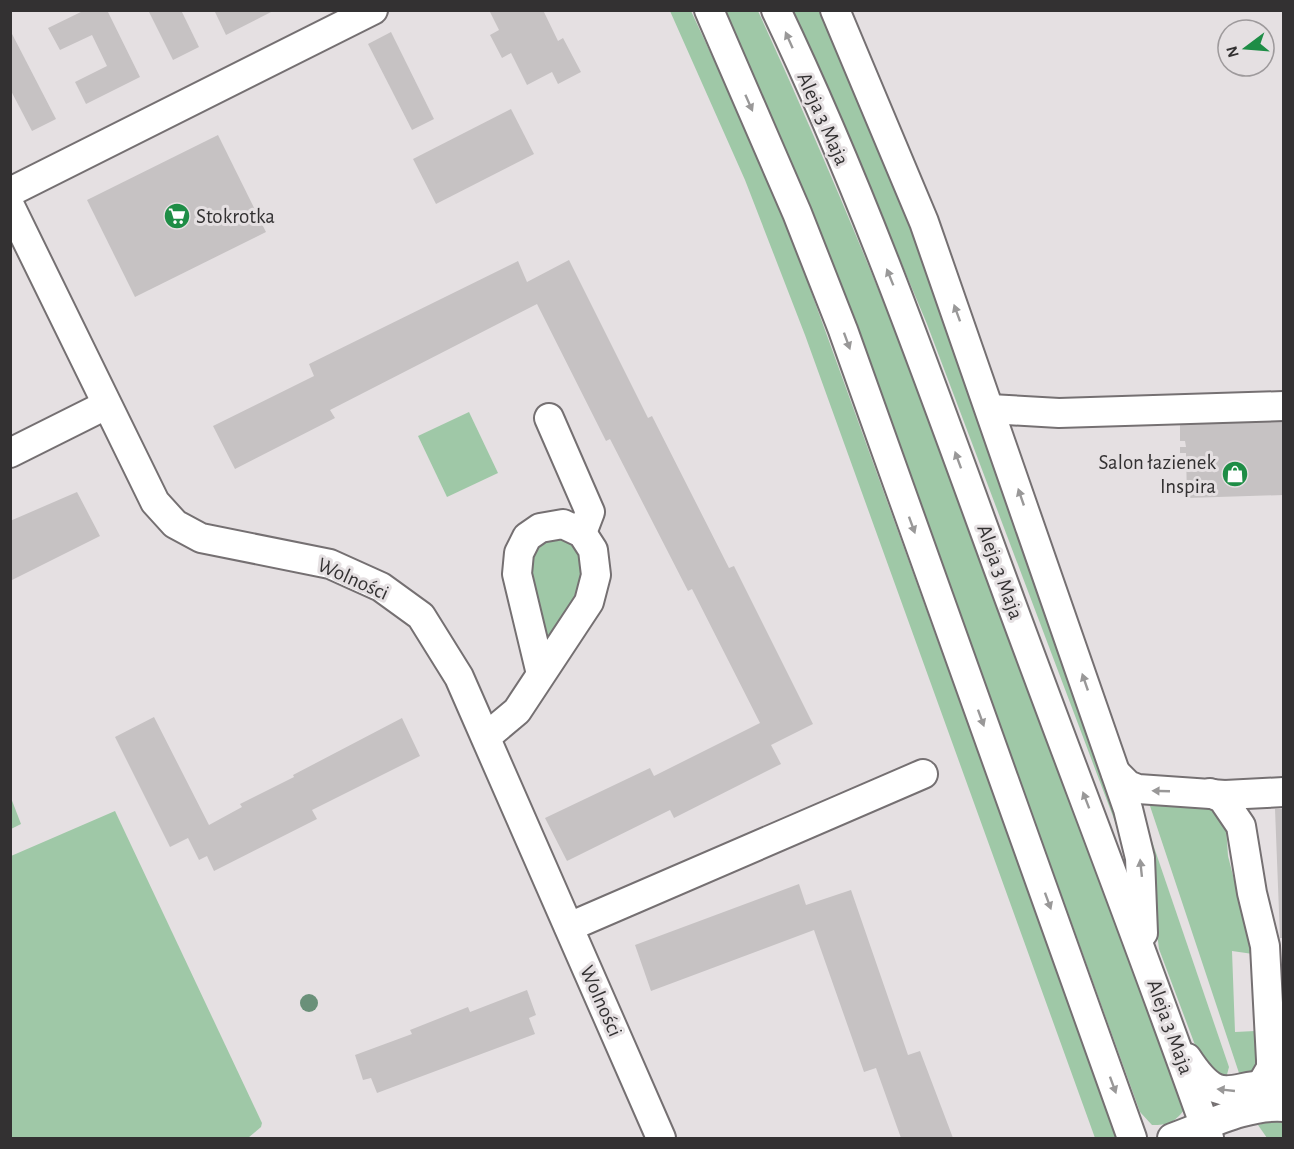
<svg xmlns="http://www.w3.org/2000/svg" width="1294" height="1149" viewBox="0 0 1294 1149" font-family="'Alegreya Sans',sans-serif">
	<style>
		.green { fill: #9fc8a7 }
		.building { fill: #c6c2c3 }
		.lines { fill: none; stroke-linecap: round; stroke-linejoin: round }
		.minor-casing { stroke: #757072; stroke-width: 32 }
		.minor { stroke: #fff; stroke-width: 28 }
		.tree { fill: #6a9079 }
		.oneway { fill: #999898 }
		.labels { text-anchor: middle; dominant-baseline: central; stroke-width: 6; stroke-linejoin: round; paint-order: stroke }
		.street-label { font-size: 21px; fill: #333132; stroke: #e5e0e2 }
		.poi-label { font-size: 21px; fill: #333132; stroke: #e5e0e2; text-anchor: start }
	</style>
	<rect width="100%" height="100%" fill="#e5e0e2"/>
	<!-- green -->
	<g class="green">
		<polygon points="670,11 691,11 745,127 788,228 1118,1138 1095,1138 805,335 745,180"/>
		<path d="M725 11H758C921 366 1049 736 1183 1102L1184 1110C1174 1123 1168 1125 1152 1125L1140 1112 854 322Z"/>
		<polygon points="789,11 825,11 918,239 1036,565 1134,872 927,324 861,167"/>
		<polygon points="469,412 498,473 447,497 418,436"/>
		<polygon points="550,535 575,538 587,582 549,639 543,637 526,563 529,550"/>
		<polygon points="11,798 21,824 11,829 10,829"/>
		<polygon points="1149,803 1209,803 1226,827 1228,856 1253,954 1232,951 1235,1032 1255,1031 1257,1073 1242,1082"/>
		<polygon points="1141,809 1229,1067 1225,1082 1201,1061 1159,949"/>
		<polygon points="115,811 262,1123 261,1127 248,1138 11,1138 11,856"/>
		<polygon points="1272,1121 1283,1123 1283,1138 1267,1138 1258,1125"/>
	</g>
	<!-- building -->
	<g class="building">
		<polygon points="85,10 107,10 140,77 86,104 75,82 107,66 92,35 60,50 48,28"/>
		<polygon points="148,10 181,10 199,47 173,60"/>
		<polygon points="219,10 275,10 226,35 215,12"/>
		<polygon points="489,10 543,10 558,41 563,38 581,72 558,84 552,72 527,85 511,53 502,58 490,35 499,30"/>
		<polygon points="10,30 56,119 32,131 10,89"/>
		<polygon points="391,32 434,119 412,130 368,44"/>
		<polygon points="511,109 534,154 436,204 413,159"/>
		<polygon points="218,135 266,232 135,297 87,200"/>
		<polygon points="569,260 648,418 652,416 729,568 734,566 813,724 771,745 781,764 674,818 670,810 567,861 545,818 650,768 654,776 760,723 692,589 688,591 610,439 606,441 537,304 330,410 335,418 235,469 213,426 314,376 309,364 518,261 527,282"/>
		<polygon points="1283,421 1284,495 1187,498 1186,453 1180,453 1180,447 1186,447 1185,441 1180,441 1180,423"/>
		<polygon points="77,492 100,536 10,581 10,521"/>
		<polygon points="154,717 209,825 242,807 240,804 294,777 293,775 402,718 420,756 312,810 317,819 214,871 207,856 199,860 188,838 170,847 115,737"/>
		<polygon points="1275,809 1284,809 1284,938 1280,938"/>
		<polygon points="799,884 806,905 851,890 908,1055 920,1051 953,1138 901,1138 876,1068 864,1072 814,930 651,991 635,945"/>
		<polygon points="527,990 536,1015 529,1018 535,1034 377,1093 371,1078 363,1080 355,1055 412,1034 410,1030 468,1007 470,1012"/>
	</g>
	<g class="lines">
		<defs>
			<g id="minor">
				<polyline points="709,10 797,213 843,330 1132,1138"/>
				<path d="M776 10C868 202 938 404 1011 603 1077 782 1146 959 1209 1138"/>
				<polyline points="835,10 924,222 1128,809 1140,858 1143,933"/>
				<polyline points="10,192 373,10"/>
				<polyline points="10,206 155,502 175,524 201,538 330,564 381,587 421,616 459,677 661,1138"/>
				<polyline points="990,409 1059,413 1284,406"/>
				<polyline points="549,418 590,512 582,533"/>
				<polyline points="10,453 106,405"/>
				<polyline points="486,737 517,711 589,602 596,575 593,550 582,533 563,524 540,528 527,537 519,553 517,574 541,674"/>
				<polyline points="1116,773 1128,785 1138,789 1225,795 1284,792"/>
				<polyline points="1210,793 1222,798 1241,826 1252,893 1265,946 1271,1060 1271,1068 1261,1085"/>
				<polyline points="569,927 923,774"/>
				<path d="M1187 1058C1223 1113 1231 1080 1278 1086"/>
				<path d="M1172 1138C1206 1126 1247 1104 1284 1107"/>
			</g>
		</defs>
		<!-- minor casing -->
		<use href="#minor" class="minor-casing"/>
		<!-- minor -->
		<use href="#minor" class="minor"/>
	</g>
	<!-- trees -->
	<circle class="tree" cx="309" cy="1003" r="9"/>
	<!-- one-way arrows -->
	<defs><path id="oneway-solid" d="M-6-.8H1V-3.2L6.5 0L1 3.2V.8H-6Z" transform="scale(1.5)"/></defs>
	<g class="oneway">
		<use href="#oneway-solid" transform="translate(789 40) rotate(-114)"/>
		<use href="#oneway-solid" transform="translate(749 103) rotate(66)"/>
		<use href="#oneway-solid" transform="translate(890 277) rotate(-112)"/>
		<use href="#oneway-solid" transform="translate(957 313) rotate(-110)"/>
		<use href="#oneway-solid" transform="translate(847 341) rotate(70)"/>
		<use href="#oneway-solid" transform="translate(958 460) rotate(-110)"/>
		<use href="#oneway-solid" transform="translate(1021 497) rotate(-109)"/>
		<use href="#oneway-solid" transform="translate(912 525) rotate(70)"/>
		<use href="#oneway-solid" transform="translate(1085 682) rotate(-109)"/>
		<use href="#oneway-solid" transform="translate(981 718) rotate(70)"/>
		<use href="#oneway-solid" transform="translate(1161 791) rotate(-178)"/>
		<use href="#oneway-solid" transform="translate(1086 800) rotate(-111)"/>
		<use href="#oneway-solid" transform="translate(1141 868) rotate(-96)"/>
		<use href="#oneway-solid" transform="translate(1048 901) rotate(70)"/>
		<use href="#oneway-solid" transform="translate(1113 1085) rotate(70)"/>
		<use href="#oneway-solid" transform="translate(1226 1090) rotate(-174)"/>
	</g>
	<!-- icons -->
	<defs>
		<symbol id="supermarket-disc" viewBox="-11 -11 22 22"><circle r="9.5" fill="#1e8d46" stroke="#e5e0e2"/><path d="M-6-5.5h2.5l.6 2H6L4.5 2H-2.5L-4.4-4H-6ZM-1.5 3.2a1.3 1.3 0 1 0 .1 0ZM3 3.2a1.3 1.3 0 1 0 .1 0Z" fill="#fff"/></symbol>
		<symbol id="shop-disc" viewBox="-11 -11 22 22"><circle r="9.5" fill="#1e8d46" stroke="#e5e0e2"/><path d="M-5-2.5h2.3a2.7 3.5 0 0 1 5.4 0H5L5.5 6h-11ZM-1.5-2.5h3a1.5 2.3 0 0 0-3 0Z" fill="#fff"/></symbol>
	</defs>
	<g fill-rule="evenodd">
		<use href="#supermarket-disc" x="162" y="201" width="30" height="30"/>
		<use href="#shop-disc" x="1220" y="459" width="30" height="30"/>
	</g>
	<g class="labels">
		<!-- street labels -->
		<g class="street-label">
			<text transform="translate(823 119) rotate(66)">Aleja 3 Maja</text>
			<text transform="translate(1000 572) rotate(70)">Aleja 3 Maja</text>
			<text transform="translate(353 579) rotate(24)">Wolności</text>
			<text transform="translate(601 1001) rotate(66)">Wolności</text>
			<text transform="translate(1170 1027) rotate(70)">Aleja 3 Maja</text>
		</g>
		<!-- poi labels -->
		<g class="poi-label">
			<text x="196" y="216">Stokrotka</text>
			<text x="1216" y="462" text-anchor="end">Salon łazienek<tspan x="1216" dy="24">Inspira</tspan></text>
		</g>
	</g>
	<!-- border -->
	<rect width="1294" height="1149" fill="none" stroke="#333132" stroke-width="24"/>
	<!-- north arrow -->
	<g transform="translate(1246 48) rotate(254)"><circle r="28" fill="#e5e0e2" stroke="#9e9a9c" stroke-width="1.5"/>
	<path d="M0-4.5L10 22L0 15L-10 22Z" fill="#1e8d46"/>
	<text y="-9" font-size="16" font-weight="bold" text-anchor="middle" fill="#333132">N</text>
	</g>
</svg>
